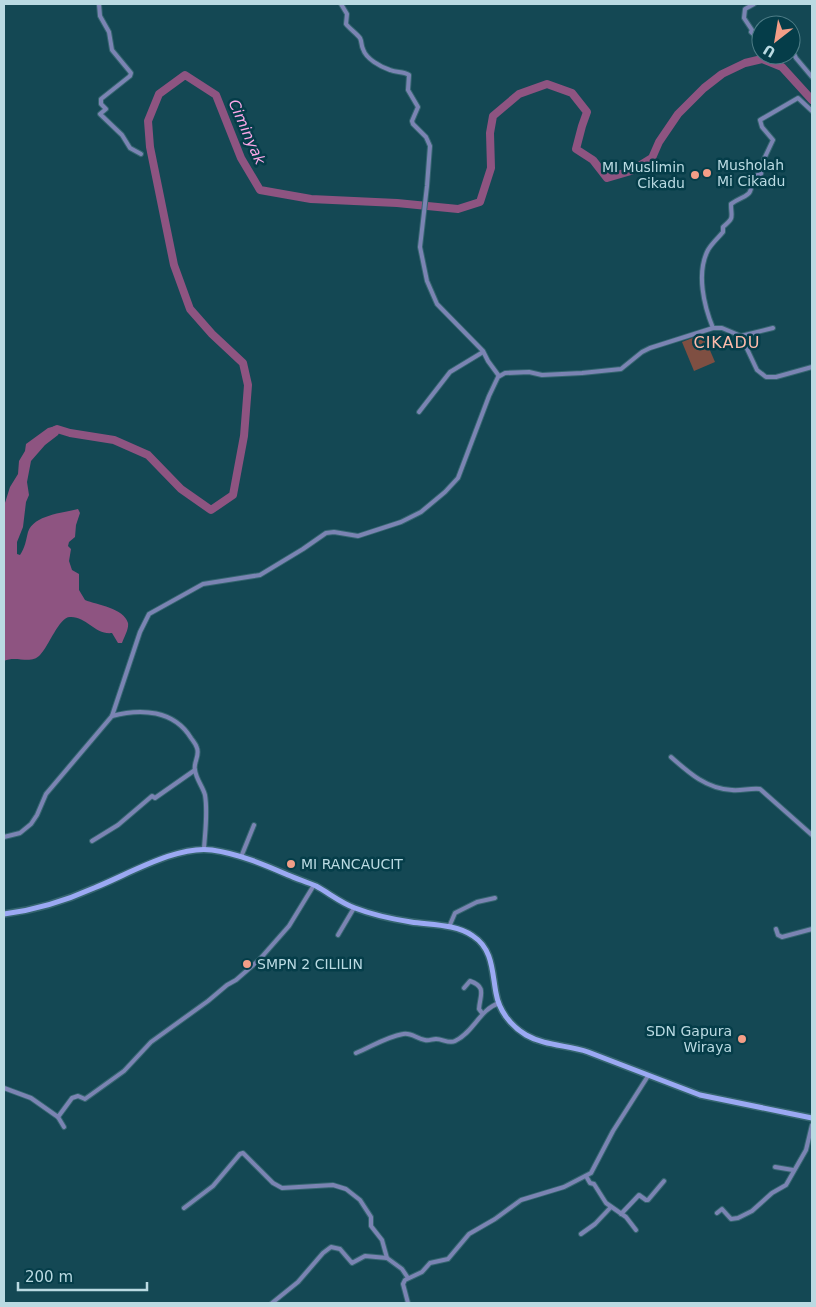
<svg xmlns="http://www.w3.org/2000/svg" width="816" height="1307" viewBox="0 0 816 1307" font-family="'DejaVu Sans',sans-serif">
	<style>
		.green { fill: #7f4f42 }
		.water { fill: #8e5481 }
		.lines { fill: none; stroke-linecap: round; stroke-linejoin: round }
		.river { stroke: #8e5481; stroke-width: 8 }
		.minor-casing { stroke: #356570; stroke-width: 6 }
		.secondary-casing { stroke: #356570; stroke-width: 8 }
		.minor { stroke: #7b84b3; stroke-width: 4 }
		.secondary { stroke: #9ba9f3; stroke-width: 5 }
		.poi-dot { fill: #f49e87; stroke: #053d49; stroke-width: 2 }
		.labels { text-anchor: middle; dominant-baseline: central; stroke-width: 5; stroke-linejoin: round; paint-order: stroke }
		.poi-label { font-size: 14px; fill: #badae2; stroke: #053d49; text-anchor: start }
		.water-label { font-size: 15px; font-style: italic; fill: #fba7e8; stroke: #053d49 }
		.quarter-label { font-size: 16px; letter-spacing: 1px; fill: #fdbbaa; stroke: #053d49 }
	</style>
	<rect width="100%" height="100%" fill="#144854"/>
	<!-- green -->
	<polygon class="green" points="703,334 715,362 694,371 682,342"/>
	<!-- water -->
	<path class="water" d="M56 426 59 427 60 431 58 435 45 445 31 461 27 482 29 495 26 502 23 527 17 542V554L20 555C25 548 26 540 28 532 34 515 62 513 78 509L80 513 76 525 75 537 69 542 68 546 71 549 69 561 72 570 79 574V590L85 600C97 605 124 608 128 623 129 629 124 637 122 643H118L112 633C95 635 86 616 70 617 59 617 49 646 40 655 31 665 16 655 4 661V506L10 487 18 474 19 461 25 451 26 444 48 428Z"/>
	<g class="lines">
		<!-- river -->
		<polyline class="river" points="51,432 57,429 70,433 114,440 148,455 181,489 211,510 233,495 244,436 248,385 243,363 212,334 190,309 174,265 150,147 148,121 159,94 185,75 216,95 241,158 260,190 311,199 397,203 458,209 480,202 491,168 490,133 493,116 519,94 547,84 572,93 587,112 582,126 576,149 593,160 607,178 631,171 652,158 659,142 678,114 704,88 722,74 745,63 762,59 782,67 812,100"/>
		<defs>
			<g id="minor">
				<polyline points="99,4 100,16 109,32 112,50 131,73 130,76 101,99 101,104 106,109 100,114 122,135 130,148 141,154"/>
				<path d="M341 4 347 14 346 24C350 29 356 33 360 38 362 42 361 45 363 49 366 59 381 67 390 70 397 73 403 71 409 75L408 90 418 107 412 121 413 124 426 137 430 146 427 186 420 247 427 281 437 304 483 351 488 361 499 376"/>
				<polyline points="754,4 745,9 744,18 752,30 751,32 759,39 761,38"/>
				<polyline points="791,48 796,58 812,77"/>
				<path d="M713 328C704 306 696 273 708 250 712 243 718 238 723 232V227C735 217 731 218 731 204 747 193 752 199 752 177L761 174 764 159 773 140 762 127 760 120 798 98 812 111"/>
				<polyline points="741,336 773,328"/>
				<polyline points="419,412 450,372 483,352"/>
				<path d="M112 716C141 708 174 710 191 738 193 741 196 744 197 748 200 756 193 763 195 770 196 779 203 787 205 795 208 813 205 832 204 849"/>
				<path d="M671 757C689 773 707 789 732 790 741 791 750 788 760 789L812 835"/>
				<polyline points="4,837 20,833 31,824 37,815 46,794 112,716 140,632 149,614 203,584 260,575 303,549 326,533 334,532 358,536 401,522 421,512 445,492 458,478 489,396 498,377 505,373 529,372 542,375 582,373 621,369 642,352 650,348 713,328 722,328 741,336 757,370 766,377 776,377 812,367"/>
				<polyline points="92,841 118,825 152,796 155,798 195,770"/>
				<polyline points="241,857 254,825"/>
				<polyline points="449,927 455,913 477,902 495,898"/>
				<polyline points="776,929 778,935 782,937 812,929"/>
				<polyline points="338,935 354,908"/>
				<path d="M464 988 470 981C487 987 480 995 479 1009L482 1013"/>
				<path d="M356 1053C371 1047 386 1037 403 1034 411 1032 417 1039 425 1040 429 1041 432 1039 436 1039 443 1039 449 1044 455 1041 474 1032 479 1010 499 1003"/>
				<polyline points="4,1088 31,1098 58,1117 72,1098 78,1096 85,1099 124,1071 151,1042 208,1001 227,985 236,980 259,960 289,926 314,885"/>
				<polyline points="58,1117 64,1127"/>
				<polyline points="775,1167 793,1170"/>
				<polyline points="586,1176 590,1183 594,1184 606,1203 626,1217 636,1230"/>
				<polyline points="184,1208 213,1186 240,1154 243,1153 273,1183 282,1188 333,1185 346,1189 360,1200 371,1217 371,1226 382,1240 387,1258"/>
				<polyline points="717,1213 722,1209 731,1219 738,1218 752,1211 772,1193 786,1185 806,1150 812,1125"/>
				<polyline points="621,1214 639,1195 646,1200 648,1200 664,1181"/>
				<polyline points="581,1234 595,1224 611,1207"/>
				<polyline points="272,1303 298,1282 323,1253 331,1247 340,1249 352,1263 365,1256 387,1258 402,1269 408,1278"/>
				<polyline points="408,1303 403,1284 405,1280 422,1272 430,1263 448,1259 469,1234 495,1219 521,1200 564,1187 591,1173 613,1131 648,1076"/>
			</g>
			<path id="secondary" d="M4 914C36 910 65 901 94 888 127 875 177 845 212 850 239 854 263 864 288 875 297 879 307 882 316 886 329 893 341 903 355 908 373 915 392 919 411 922 431 925 456 924 473 936 493 949 492 972 496 993 499 1011 511 1026 526 1035 545 1046 568 1045 588 1052L700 1095 812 1118"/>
		</defs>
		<!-- minor casing -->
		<use href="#minor" class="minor-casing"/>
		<!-- secondary casing -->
		<use href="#secondary" class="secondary-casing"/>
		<!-- minor -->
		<use href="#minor" class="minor"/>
		<!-- secondary -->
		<use href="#secondary" class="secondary"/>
	</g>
	<!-- markers -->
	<g class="poi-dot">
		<circle cx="707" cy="173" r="5"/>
		<circle cx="695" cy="175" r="5"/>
		<circle cx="291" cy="864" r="5"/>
		<circle cx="247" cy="964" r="5"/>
		<circle cx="742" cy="1039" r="5"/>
	</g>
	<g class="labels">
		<!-- poi labels -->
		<g class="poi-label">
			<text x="717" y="165">Musholah<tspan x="717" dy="16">Mi Cikadu</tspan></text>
			<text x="685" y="167" text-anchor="end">MI Muslimin<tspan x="685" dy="16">Cikadu</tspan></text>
			<text x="301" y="864">MI RANCAUCIT</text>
			<text x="257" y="964">SMPN 2 CILILIN</text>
			<text x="732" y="1031" text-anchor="end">SDN Gapura<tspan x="732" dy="16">Wiraya</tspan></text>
		</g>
		<!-- water labels -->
		<g class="water-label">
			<text transform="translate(247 132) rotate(66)">Ciminyak</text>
		</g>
		<!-- quarter labels -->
		<g class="quarter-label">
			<text x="727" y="342">CIKADU</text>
		</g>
	</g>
	<!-- border -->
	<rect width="816" height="1307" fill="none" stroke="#badae2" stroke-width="10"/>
	<!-- north arrow -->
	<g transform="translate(776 40) rotate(211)"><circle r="24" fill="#053d49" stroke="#4d7c86"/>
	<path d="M0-4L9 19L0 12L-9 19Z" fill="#f49e87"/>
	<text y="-8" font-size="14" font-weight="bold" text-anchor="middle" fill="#badae2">U</text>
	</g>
	<!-- scale -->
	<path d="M18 1282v8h129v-8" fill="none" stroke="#badae2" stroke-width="2.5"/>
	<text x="25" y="1282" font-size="15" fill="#badae2" stroke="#053d49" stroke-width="4" paint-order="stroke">200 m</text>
</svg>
